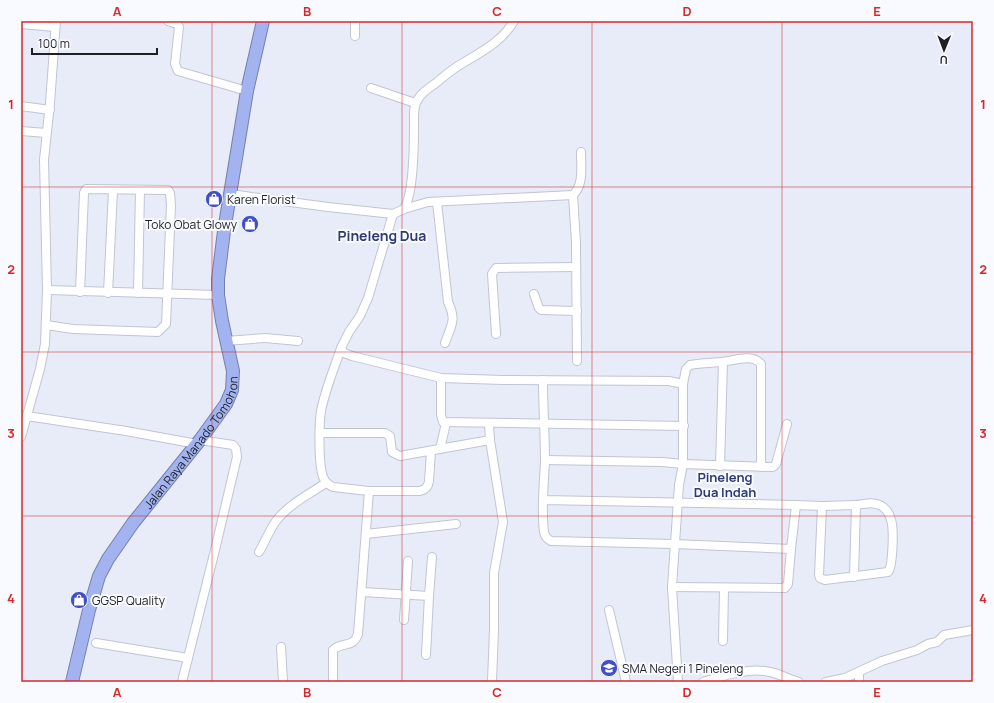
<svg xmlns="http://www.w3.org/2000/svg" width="994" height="703" viewBox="0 0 994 703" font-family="Manrope,sans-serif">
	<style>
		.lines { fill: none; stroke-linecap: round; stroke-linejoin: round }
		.minor-casing { stroke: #c1c5d2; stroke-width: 10 }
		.highway-casing { stroke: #7480a9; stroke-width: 14 }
		.minor { stroke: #fff; stroke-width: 8 }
		.highway { stroke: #a2b3f0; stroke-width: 12 }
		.grid { fill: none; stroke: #d62828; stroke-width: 1; stroke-opacity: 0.55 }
		.labels { text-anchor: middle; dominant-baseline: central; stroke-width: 4; stroke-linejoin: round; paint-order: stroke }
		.poi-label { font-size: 12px; fill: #1e2024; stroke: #f8faff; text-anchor: start }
		.street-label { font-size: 12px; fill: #1e2024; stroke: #f8faff }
		.neighbourhood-label { font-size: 13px; font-weight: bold; fill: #2e3a74; stroke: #f8faff }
		.quarter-label { font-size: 14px; font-weight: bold; fill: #2e3a74; stroke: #f8faff }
		.neatline { fill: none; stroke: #d62828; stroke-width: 1.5 }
		.grid-label { font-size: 13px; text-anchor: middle; font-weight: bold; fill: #d62828 }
	</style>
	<rect width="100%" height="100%" fill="#e8ecf9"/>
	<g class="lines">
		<defs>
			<g id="minor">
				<polyline points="168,21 177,24 179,27 175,64 178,71 247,91"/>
				<polyline points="355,21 355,36"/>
				<polyline points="21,24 55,27"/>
				<polyline points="371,88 415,103"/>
				<polyline points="21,106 50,110"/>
				<polyline points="21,131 46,133"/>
				<polyline points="230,194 328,207 393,214 404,209 428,202 573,195 576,243 577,361"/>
				<path d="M573 195C584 185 581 166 581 152"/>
				<path d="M437 202 448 302C457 321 451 325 445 343"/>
				<path d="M404 209C414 194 414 145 414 125 414 117 413 106 418 99 422 92 430 87 436 83 443 77 450 71 458 66 479 53 501 43 514 21"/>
				<polyline points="393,214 368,298 360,316 349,332 341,348 344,353 352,356 441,378 503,380 669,381 683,384 683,464 679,485 672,587 678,682"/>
				<polyline points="47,290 218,295"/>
				<polyline points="108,293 113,190"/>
				<polyline points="138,293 140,190"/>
				<polyline points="534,294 539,308 541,310 577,311"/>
				<polyline points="46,325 73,329 158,332 166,324 171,205 170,193 168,190 86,189 84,193 80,292"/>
				<polyline points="496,334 492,274 496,268 576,267"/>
				<polyline points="226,341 265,338 298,341"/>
				<polyline points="441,378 441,415 443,422 684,426"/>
				<path d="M543 380C543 407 545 434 545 461 544 484 541 509 544 532 545 537 547 539 551 541L674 544 791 549 796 505 543 500"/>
				<path d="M683 384 686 369 690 365C700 363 711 363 722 362 733 361 752 353 761 364V467"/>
				<polyline points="27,416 126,431 197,444"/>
				<polyline points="489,424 490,440 503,522 494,573 494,629 492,682"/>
				<polyline points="320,433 385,433 390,436 392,452 400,456 490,440"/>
				<polyline points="21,437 40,369 45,344 47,290 44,160 50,103 56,21"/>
				<polyline points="440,449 446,423"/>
				<polyline points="545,460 662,462 683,464 773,467 776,464 787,424"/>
				<polyline points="720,466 723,362"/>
				<path d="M369 491H420C426 489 428 487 429 481L431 451"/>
				<polyline points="796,505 822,506 856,505 854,577"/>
				<path d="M822 506 819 575 820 578 825 580 888 572C893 566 894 528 891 520 890 515 887 510 883 507 876 501 865 504 856 505"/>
				<polyline points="366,534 456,524"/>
				<path d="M259 552C265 542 269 531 276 521 288 505 309 494 326 483"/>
				<polyline points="672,587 785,588 788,584 791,549"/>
				<polyline points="362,592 429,596 426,655"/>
				<polyline points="429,596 432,557"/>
				<polyline points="609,610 626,682"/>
				<polyline points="404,620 408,561"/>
				<polyline points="723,641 724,588"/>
				<polyline points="96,643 188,658"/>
				<polyline points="281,647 283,682"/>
				<polyline points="859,673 859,682"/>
				<polyline points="182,682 215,550 237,457 236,449 233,445 200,440"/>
				<path d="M333 682V650C342 641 353 649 358 634L369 491 333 487C329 485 326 483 324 479 318 468 319 424 321 411 325 390 334 369 341 348"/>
				<path d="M703 682C723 676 748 667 770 672 780 674 789 679 799 682"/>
				<polyline points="826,682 845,678 882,661 917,650 928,644 937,642 944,635 973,630"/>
			</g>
			<g id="highway">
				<path id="s1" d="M72 682 89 610 99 576 108 559 133 523 200 440 226 404 232 390 233 371 222 321 218 295V279L224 231 247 91 263 21"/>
			</g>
		</defs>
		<!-- minor casing -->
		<use href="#minor" class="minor-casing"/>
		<!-- highway casing -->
		<use href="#highway" class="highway-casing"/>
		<!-- minor -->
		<use href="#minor" class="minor"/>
		<!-- highway -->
		<use href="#highway" class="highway"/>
	</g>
	<!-- grid -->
	<path class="grid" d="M212 21V682M402 21V682M592 21V682M782 21V682M21 187H973M21 352H973M21 516H973"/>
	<!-- icons -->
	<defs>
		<symbol id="shop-disc" viewBox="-11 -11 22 22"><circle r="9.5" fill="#4151c5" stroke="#f8faff"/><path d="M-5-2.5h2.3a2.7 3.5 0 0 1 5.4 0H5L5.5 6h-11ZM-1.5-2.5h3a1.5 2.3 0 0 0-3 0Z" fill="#fff"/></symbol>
		<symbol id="school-disc" viewBox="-11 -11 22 22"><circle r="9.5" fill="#4151c5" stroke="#f8faff"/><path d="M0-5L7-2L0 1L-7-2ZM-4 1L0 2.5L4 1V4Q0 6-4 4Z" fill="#fff"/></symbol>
	</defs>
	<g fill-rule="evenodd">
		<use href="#shop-disc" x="204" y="189" width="20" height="20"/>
		<use href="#shop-disc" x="240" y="214" width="20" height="20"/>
		<use href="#shop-disc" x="69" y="590" width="20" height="20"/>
		<use href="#school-disc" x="599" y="658" width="20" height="20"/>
	</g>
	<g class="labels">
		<!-- poi labels -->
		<g class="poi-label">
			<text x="227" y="199">Karen Florist</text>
			<text x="237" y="224" text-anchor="end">Toko Obat Glowy</text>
			<text x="92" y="600">GGSP Quality</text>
			<text x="622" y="668">SMA Negeri 1 Pineleng</text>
		</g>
		<!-- street labels -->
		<g class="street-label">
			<text stroke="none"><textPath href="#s1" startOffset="273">Jalan Raya Manado Tomohon</textPath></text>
		</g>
		<!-- neighbourhood labels -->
		<g class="neighbourhood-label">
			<text x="725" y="477">Pineleng<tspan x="725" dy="15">Dua Indah</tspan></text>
		</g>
		<!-- quarter labels -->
		<g class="quarter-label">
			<text x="382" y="235">Pineleng Dua</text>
		</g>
	</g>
	<!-- border -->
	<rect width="994" height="703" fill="none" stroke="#f8faff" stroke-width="44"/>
	<!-- north arrow -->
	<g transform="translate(944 50) rotate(181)" stroke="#f8faff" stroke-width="3" paint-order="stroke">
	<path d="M0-3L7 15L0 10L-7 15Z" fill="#1e2024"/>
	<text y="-6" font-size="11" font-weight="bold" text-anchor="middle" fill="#1e2024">U</text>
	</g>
	<!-- scale -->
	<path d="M32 48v6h125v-6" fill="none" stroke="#1e2024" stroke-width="2"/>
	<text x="38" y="48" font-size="12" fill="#1e2024" stroke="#f8faff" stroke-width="3" paint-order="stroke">100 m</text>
	<rect x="22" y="22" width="950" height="659" class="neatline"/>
	<g class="grid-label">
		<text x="117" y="16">A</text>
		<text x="307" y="16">B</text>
		<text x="497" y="16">C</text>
		<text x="687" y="16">D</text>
		<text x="877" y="16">E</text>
		<text x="11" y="109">1</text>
		<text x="983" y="109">1</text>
		<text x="11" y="274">2</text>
		<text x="983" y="274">2</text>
		<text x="11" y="438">3</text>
		<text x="983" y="438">3</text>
		<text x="11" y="603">4</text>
		<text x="983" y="603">4</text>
		<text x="117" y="697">A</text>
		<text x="307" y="697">B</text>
		<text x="497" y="697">C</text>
		<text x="687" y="697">D</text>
		<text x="877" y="697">E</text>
	</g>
</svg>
